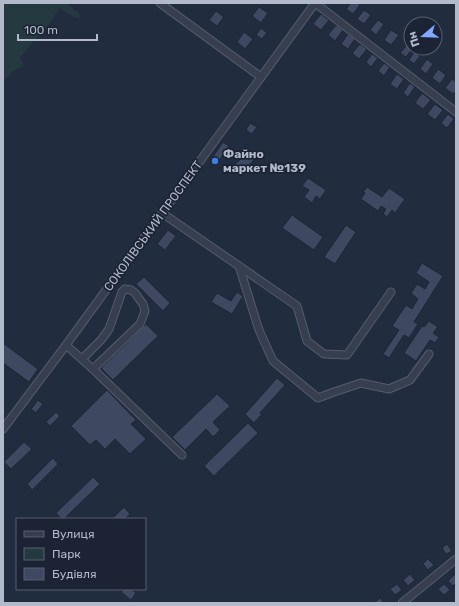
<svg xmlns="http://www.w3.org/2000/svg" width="459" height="606" viewBox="0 0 459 606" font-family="Rubik,sans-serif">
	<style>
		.green { fill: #243a40 }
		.building { fill: #3e4860; stroke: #1d2536 }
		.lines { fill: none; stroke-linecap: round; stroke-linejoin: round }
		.minor-casing { stroke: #545c6d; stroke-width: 9 }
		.minor { stroke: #363e4f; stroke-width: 7 }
		.shop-dot { fill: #3f7fe0; stroke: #1b2334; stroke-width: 1.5 }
		.labels { text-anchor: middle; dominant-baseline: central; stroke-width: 3.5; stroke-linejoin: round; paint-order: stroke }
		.poi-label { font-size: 12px; font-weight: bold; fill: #b2b9ca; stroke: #1b2334; text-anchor: start }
		.street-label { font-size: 12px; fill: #b2b9ca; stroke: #1b2334 }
	</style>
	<rect width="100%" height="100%" fill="#222c3f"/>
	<!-- green -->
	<polygon class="green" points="3,3 66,3 79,13 80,18 74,17 60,8 41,35 38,36 20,57 24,66 14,70 3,82"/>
	<!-- building -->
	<g class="building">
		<polygon points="351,3 357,3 360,5 353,14 346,9"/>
		<polygon points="259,7 268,13 261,23 252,16"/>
		<polygon points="364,10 371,15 364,24 357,19"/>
		<polygon points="216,11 224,17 217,26 209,20"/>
		<polygon points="321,14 329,20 321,30 313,24"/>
		<polygon points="378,20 384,24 376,35 370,30"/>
		<polygon points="336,25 343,30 335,41 328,35"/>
		<polygon points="261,28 267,33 262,39 256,35"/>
		<polygon points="391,30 399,35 391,45 384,40"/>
		<polygon points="244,32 253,39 245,49 237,42"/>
		<polygon points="348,34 355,39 348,49 341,44"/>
		<polygon points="360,44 367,49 359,59 352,53"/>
		<polygon points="407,45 412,49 406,57 400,53"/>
		<polygon points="414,52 420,56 414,64 409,60"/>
		<polygon points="372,54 378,58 371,67 366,62"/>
		<polygon points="427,59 433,64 426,74 420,69"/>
		<polygon points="384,63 390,67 384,76 378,71"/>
		<polygon points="438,69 446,75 440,84 432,78"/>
		<polygon points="397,74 404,79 397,89 390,84"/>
		<polygon points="452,79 456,82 456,91 453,94 445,88"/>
		<polygon points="410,83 415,87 408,97 403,93"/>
		<polygon points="422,93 431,100 423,109 415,103"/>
		<polygon points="435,104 443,110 435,120 427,114"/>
		<polygon points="448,114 454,119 447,128 441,123"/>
		<polygon points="250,123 257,127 252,134 246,130"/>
		<polygon points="223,142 229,146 216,165 210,161"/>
		<polygon points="247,153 254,160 240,174 232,167"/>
		<polygon points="308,178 326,190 320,199 316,196 312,203 304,197 309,190 302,186"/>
		<polygon points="367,187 382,197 389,188 405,199 395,213 392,210 387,217 383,214 386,209 381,206 378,211 361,199 365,193 363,192"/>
		<polygon points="292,215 323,237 314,250 282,228"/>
		<polygon points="346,225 356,232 335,264 324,257"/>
		<polygon points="168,230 176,236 165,250 157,244"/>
		<polygon points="422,263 443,276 414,322 418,324 409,338 404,335 389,358 383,354 399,330 392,326 406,305 412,309 418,299 411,293 417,284 425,289 429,282 416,273"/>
		<polygon points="144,277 170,303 163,311 136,284"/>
		<polygon points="237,292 243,296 232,314 211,302 217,293 231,301"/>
		<polygon points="429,321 438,327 433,333 439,337 435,343 430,340 416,361 404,353 422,326 424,327"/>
		<polygon points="146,324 158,336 113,380 101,368"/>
		<polygon points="3,343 38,369 29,382 3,363"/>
		<polygon points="277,378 285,385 260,413 262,414 254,423 245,414"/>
		<polygon points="107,390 136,420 131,424 146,439 130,454 115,439 105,449 96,440 90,445 71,426"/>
		<polygon points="217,394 230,406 213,422 220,430 213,437 206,429 185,450 172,437"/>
		<polygon points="38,400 43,404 36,413 31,409"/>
		<polygon points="56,412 60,416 50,426 46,422"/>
		<polygon points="248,423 258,433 214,476 204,466"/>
		<polygon points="24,442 32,449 11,469 4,462"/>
		<polygon points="53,458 58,464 32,490 27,484"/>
		<polygon points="93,477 100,484 64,519 62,519 56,513"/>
		<polygon points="124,507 130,514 125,519 112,519"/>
		<polygon points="447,544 452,551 446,554 442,548"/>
		<polygon points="428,559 434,565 428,570 423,564"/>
		<polygon points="410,574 415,580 408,586 403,580"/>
		<polygon points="455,574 456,583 453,586 448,581"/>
		<polygon points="397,584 402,590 395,595 390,589"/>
		<polygon points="444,584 450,590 444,595 438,589"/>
		<polygon points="124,589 131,589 136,593 131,600 121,592"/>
		<polygon points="380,598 384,603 374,603"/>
	</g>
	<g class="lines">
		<defs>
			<g id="minor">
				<polyline points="160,3 261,77"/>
				<polyline points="315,3 456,112"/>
				<polyline points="162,213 297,306 307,341 324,354 347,355 391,292"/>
				<polyline points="239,266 259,330 273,361 318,398 334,392 361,383 389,389 410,380 429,354"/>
				<polyline points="66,345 95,371 182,455"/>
				<polyline points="82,359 101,340 109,329 122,292 125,289 131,290 135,293 143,304 145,311 140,324 93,369"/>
				<polyline points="3,429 66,345 315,3"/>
				<polyline points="402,603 456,559"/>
			</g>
		</defs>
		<!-- minor casing -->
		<use href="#minor" class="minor-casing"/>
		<!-- minor -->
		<use href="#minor" class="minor"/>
	</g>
	<!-- markers -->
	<circle class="shop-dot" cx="215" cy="161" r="4"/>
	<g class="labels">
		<!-- poi labels -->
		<g class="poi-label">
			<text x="223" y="154">Файно<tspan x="223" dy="14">маркет №139</tspan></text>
		</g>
		<!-- street labels -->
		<g class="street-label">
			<text transform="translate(153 226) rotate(-54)">СОКОЛІВСЬКИЙ ПРОСПЕКТ</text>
		</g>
	</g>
	<!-- border -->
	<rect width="459" height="606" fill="none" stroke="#b2b9ca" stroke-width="8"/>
	<!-- legend -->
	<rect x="16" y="518" width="130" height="72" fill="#1b2334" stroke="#575f70"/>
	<rect x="24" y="531" width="20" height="6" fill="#363e4f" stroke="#575f70"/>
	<text x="52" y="538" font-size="12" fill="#b2b9ca">Вулиця</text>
	<rect x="24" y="548" width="20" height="12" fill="#243a40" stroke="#575f70"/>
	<text x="52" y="558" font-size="12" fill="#b2b9ca">Парк</text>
	<rect x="24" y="568" width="20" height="12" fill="#3e4860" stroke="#575f70"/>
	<text x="52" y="578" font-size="12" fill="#b2b9ca">Будівля</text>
	<!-- north arrow -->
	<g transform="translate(423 36) rotate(251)"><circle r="19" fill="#1b2334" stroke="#575f70"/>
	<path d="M0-3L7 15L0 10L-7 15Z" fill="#82a7ff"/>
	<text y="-6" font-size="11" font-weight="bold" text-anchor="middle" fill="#b2b9ca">Пн</text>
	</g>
	<!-- scale -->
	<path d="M18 34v6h79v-6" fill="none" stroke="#b2b9ca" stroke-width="2"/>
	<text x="24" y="34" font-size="12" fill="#b2b9ca" stroke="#1b2334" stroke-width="3" paint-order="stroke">100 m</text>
</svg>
